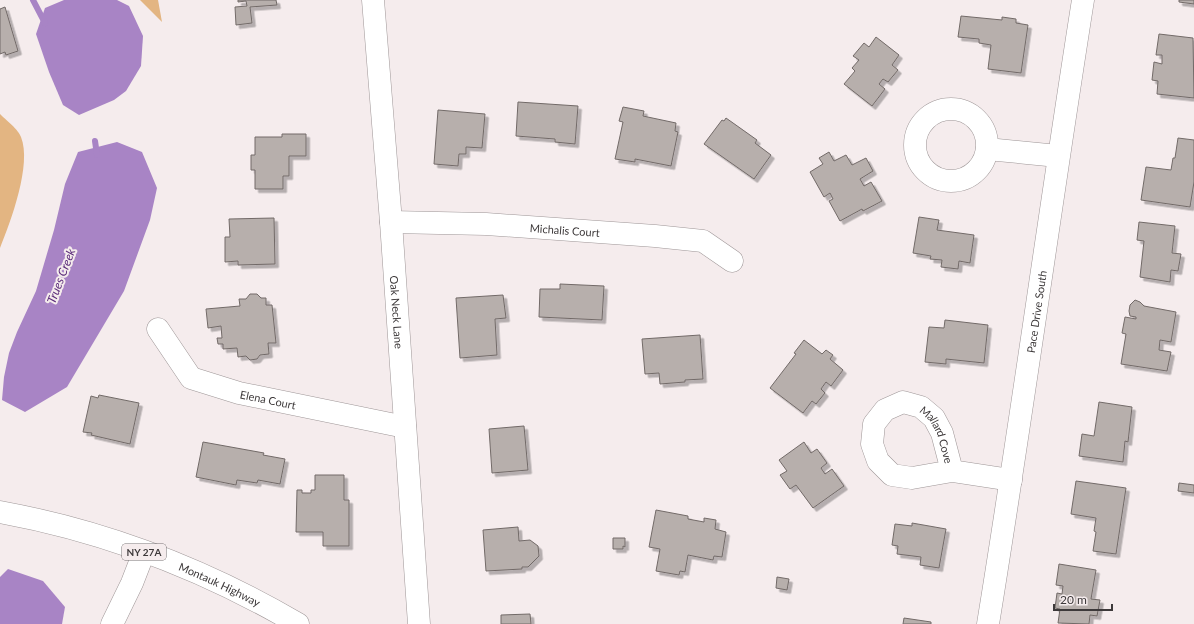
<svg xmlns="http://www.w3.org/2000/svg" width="1194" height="624" viewBox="0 0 1194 624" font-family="Lato,sans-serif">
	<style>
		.green { fill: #e3b582 }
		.water { fill: #a884c5 }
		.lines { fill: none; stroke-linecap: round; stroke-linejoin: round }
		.stream { stroke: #a884c5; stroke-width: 6 }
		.building { fill: #b7afac; stroke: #726a68; filter: url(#shadow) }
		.minor-casing { stroke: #9e9697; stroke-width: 23 }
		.major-casing { stroke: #9e9697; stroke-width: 23 }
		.minor { stroke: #fff; stroke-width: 22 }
		.major { stroke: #fff; stroke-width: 22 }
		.labels { text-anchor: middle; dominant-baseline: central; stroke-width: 4; stroke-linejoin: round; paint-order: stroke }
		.shield { fill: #f5eced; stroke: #746f70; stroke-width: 1 }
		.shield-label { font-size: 10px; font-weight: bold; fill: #3d393a }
		.street-label { font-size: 11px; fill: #3d393a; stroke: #f5eced }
		.water-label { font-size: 12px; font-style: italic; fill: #5b2c7a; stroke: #f5eced }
	</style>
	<defs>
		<filter id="shadow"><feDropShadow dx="3.5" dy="3.5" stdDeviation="0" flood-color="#0004"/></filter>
	</defs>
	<rect width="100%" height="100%" fill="#f5eced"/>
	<!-- green -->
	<g class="green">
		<polygon points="140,0 158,0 162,22"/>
		<path d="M0 114C5 119 19 130 21 137 32 164 11 221 0 248Z"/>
	</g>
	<!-- water -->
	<g class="water">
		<polygon points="64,0 117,0 129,6 143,36 141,66 126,91 114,100 79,115 63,105 49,72 36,34 45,8"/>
		<polygon points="117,142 142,152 157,188 150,220 124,291 67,387 25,412 2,400 4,377 9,353 17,332 36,291 54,230 65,184 78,152"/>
		<polygon points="8,569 43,581 65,607 62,624 0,624 0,577"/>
	</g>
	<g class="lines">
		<!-- stream -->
		<g class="stream">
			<polyline points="33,0 45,23"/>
			<polyline points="95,141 97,155"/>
		</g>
	</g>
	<!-- building -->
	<g class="building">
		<polygon points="238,0 276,0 277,5 250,7 252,23 236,25 235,7 247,6 246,1 238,2"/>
		<polygon points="1179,0 1194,0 1194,4 1179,2"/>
		<polygon points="5,7 18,51 6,55 5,52 0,54 0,9"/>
		<polygon points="961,16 1002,20 1002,17 1016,19 1016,23 1028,25 1021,73 988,69 991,45 979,43 979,39 958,37"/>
		<polygon points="1159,34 1193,38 1194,98 1157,94 1158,81 1152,80 1154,62 1162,64 1162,55 1156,55"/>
		<polygon points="876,37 899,55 892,65 898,70 888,82 883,79 879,84 885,89 872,106 844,84 855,71 852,68 859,60 853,56 864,43 869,47"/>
		<polygon points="518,102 578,106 575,144 555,142 555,139 516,136"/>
		<polygon points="623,107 644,111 643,116 676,123 675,131 678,132 671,166 635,159 635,162 615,159 623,122 619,121"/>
		<polygon points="438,110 485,114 482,148 466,147 466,154 459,154 458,166 434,164"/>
		<polygon points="726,118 757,140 755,143 771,155 754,179 704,144 722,120 724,121"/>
		<polygon points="282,134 306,134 306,156 289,156 289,176 283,176 283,189 255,189 255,170 251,170 251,155 255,155 255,137 282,137"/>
		<polygon points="1178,138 1194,140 1194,182 1190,207 1141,200 1146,167 1171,170 1173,158 1175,158"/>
		<polygon points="829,152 834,161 846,155 852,165 866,158 873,171 860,179 864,186 871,182 882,201 863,211 862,209 840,221 829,201 833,199 830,193 824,197 810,172 823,164 819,158"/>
		<polygon points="919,217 939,220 937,230 974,235 970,263 959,261 958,269 941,267 942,260 930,259 931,256 913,253"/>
		<polygon points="274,218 275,264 238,265 238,261 225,262 225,237 230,237 229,219"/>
		<polygon points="1139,222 1175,226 1172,253 1181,254 1178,271 1171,270 1170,282 1140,277 1144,241 1137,240"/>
		<polygon points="560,284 604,286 602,320 539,317 540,289 560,289"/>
		<polygon points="250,294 257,294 261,298 266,298 266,305 272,305 276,343 268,343 269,354 260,355 257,359 250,360 246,356 238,357 237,348 223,349 223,344 218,344 217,338 222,338 221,326 208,328 206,309 240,306 239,299 246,299"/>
		<polygon points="503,295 506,318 495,319 497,355 460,358 456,298"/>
		<polygon points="1135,300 1140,302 1144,306 1176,312 1171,342 1160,340 1159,350 1171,352 1167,371 1121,364 1126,334 1122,333 1125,317 1136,319 1136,317 1130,316 1129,311 1130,305"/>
		<polygon points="945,320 988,325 984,363 946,359 946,364 925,362 929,327 944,328"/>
		<polygon points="700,335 703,379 685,380 685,382 660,384 659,373 645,374 642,339"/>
		<polygon points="804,340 822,354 826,350 833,355 830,359 843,370 831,386 826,382 821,389 825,393 816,404 812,401 803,413 770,388 796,354 794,353"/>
		<polygon points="99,395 139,403 130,444 91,435 92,433 83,432 91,396 98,398"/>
		<polygon points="1099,402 1132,407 1128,442 1125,441 1123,462 1079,456 1082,434 1094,436"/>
		<polygon points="524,426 528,470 492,473 489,429"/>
		<polygon points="203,442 264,453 263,455 285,459 280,484 258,480 257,483 237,480 236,485 196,477"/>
		<polygon points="804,442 811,453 817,449 827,463 821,468 825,474 832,469 844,486 813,508 796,485 790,489 780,475 787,471 779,460"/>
		<polygon points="315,475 344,475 344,500 349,500 349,546 323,546 323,532 296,532 297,490 302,490 302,493 311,493 311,490 315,490"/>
		<polygon points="1076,481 1126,488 1116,554 1093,551 1096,532 1094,531 1096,518 1071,514"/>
		<polygon points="1179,483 1194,485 1194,493 1178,491"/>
		<polygon points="656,510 688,516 688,519 704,522 704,518 716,520 715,529 726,532 722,557 714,556 713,560 688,555 685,572 680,571 679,575 656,571 660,549 649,547"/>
		<polygon points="912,523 946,529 939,568 920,565 921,557 897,554 898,546 892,545 895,524 912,526"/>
		<polygon points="518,527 519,541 530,540 538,546 539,556 528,567 522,567 522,569 486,571 483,530"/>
		<polygon points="613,538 625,538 625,547 623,546 623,549 613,549"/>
		<polygon points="1059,564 1096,570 1091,599 1100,600 1097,616 1090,615 1089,624 1058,623 1060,609 1055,608 1057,593 1062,594 1063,586 1056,585"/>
		<polygon points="777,577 789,579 787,590 776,588"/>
		<polygon points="530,614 531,624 501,624 501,615"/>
		<polygon points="904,618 931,622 931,624 903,624"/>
	</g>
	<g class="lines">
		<defs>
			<g id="minor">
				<path id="s1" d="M373 0 391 222 419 624"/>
				<circle cx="951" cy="145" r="36"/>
				<polyline points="987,149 1058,156"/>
				<path id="s2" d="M391 222 486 224 655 236 703 241 732 261"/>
				<path id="s3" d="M158 329 191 378 239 393 405 427"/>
				<path id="s4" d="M952 471 912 478 892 475 878 461 872 444 874 424 885 410 903 402 921 407 934 418 942 433 952 471 1011 480"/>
				<polyline points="112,624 132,583 144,552"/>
				<path id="s5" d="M988 624C1022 416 1050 208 1083 0"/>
			</g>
			<g id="major">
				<path id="s6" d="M0 512C104 531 206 570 298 624"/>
			</g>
		</defs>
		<!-- minor casing -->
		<use href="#minor" class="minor-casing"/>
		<!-- major casing -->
		<use href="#major" class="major-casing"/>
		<!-- minor -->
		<use href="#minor" class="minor"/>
		<!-- major -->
		<use href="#major" class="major"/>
	</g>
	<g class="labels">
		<!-- shield labels -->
		<rect class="shield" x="122" y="544" width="44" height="16" rx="3"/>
		<g class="shield-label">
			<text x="144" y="552">NY 27A</text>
		</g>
		<!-- street labels -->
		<g class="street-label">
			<text stroke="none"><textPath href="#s2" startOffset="174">Michalis Court</textPath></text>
			<text stroke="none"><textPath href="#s1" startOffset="313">Oak Neck Lane</textPath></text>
			<text stroke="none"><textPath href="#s5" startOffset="316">Pace Drive South</textPath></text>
			<text stroke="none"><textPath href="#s3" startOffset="139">Elena Court</textPath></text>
			<text stroke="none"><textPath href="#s4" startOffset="208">Mallard Cove</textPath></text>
			<text stroke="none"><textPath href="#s6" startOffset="232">Montauk Highway</textPath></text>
		</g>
		<!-- water labels -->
		<g class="water-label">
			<text transform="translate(61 276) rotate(-69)">Trues Creek</text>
		</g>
	</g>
	<!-- scale -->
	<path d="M1054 604v6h58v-6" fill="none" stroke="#3d393a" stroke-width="2"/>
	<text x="1060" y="604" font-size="12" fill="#3d393a" stroke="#f5eced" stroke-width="3" paint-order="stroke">20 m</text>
</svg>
